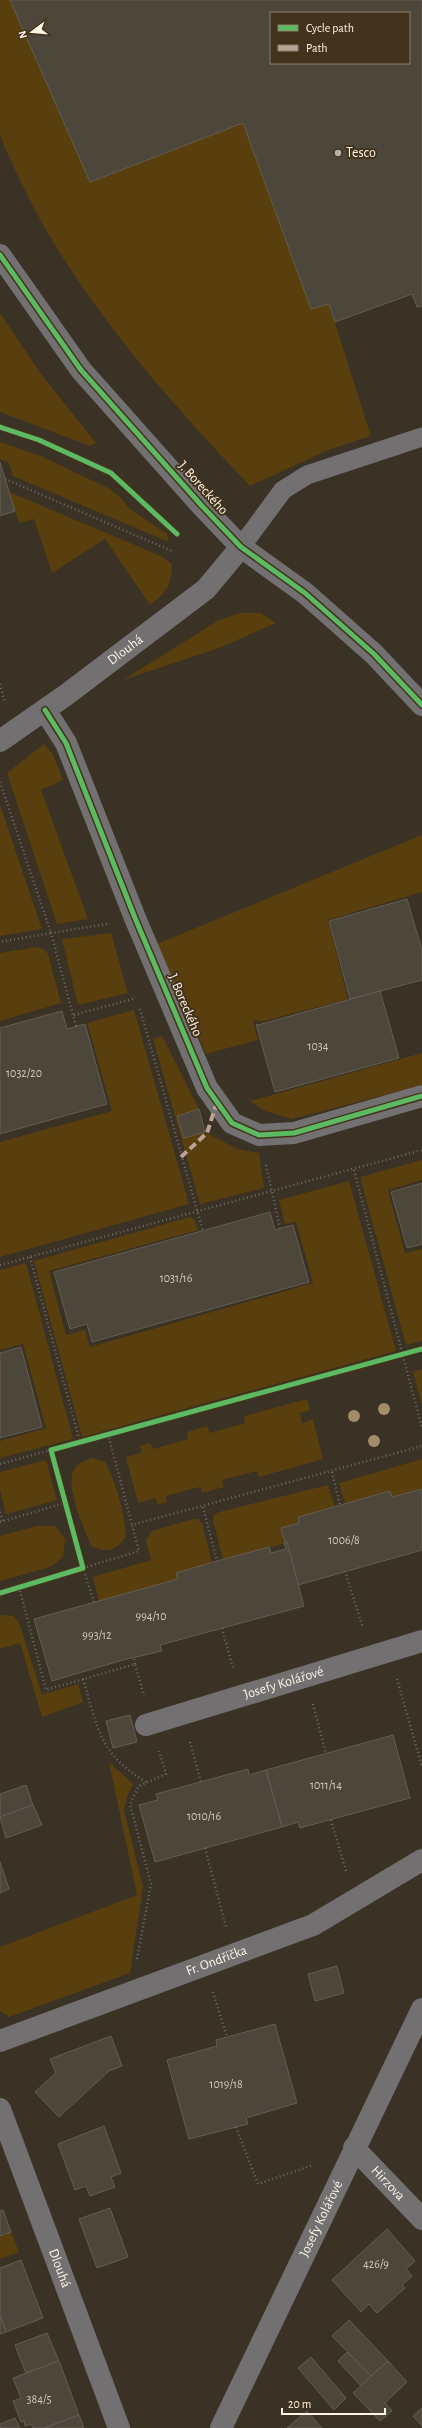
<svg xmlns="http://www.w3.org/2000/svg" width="422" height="2428" viewBox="0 0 422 2428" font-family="'Alegreya Sans',sans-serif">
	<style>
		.green { fill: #593e0e }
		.building { fill: #4d463b; stroke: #645d52; fill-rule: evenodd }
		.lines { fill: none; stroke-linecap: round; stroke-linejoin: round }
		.path { stroke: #6f6966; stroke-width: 2.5; stroke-dasharray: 1 3; stroke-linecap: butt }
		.service { stroke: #737071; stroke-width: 19 }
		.minor { stroke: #737071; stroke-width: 22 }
		.quiet { stroke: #bda197; stroke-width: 4; stroke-dasharray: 8 4; stroke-linecap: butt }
		.cycleway-casing { stroke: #43331c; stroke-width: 8 }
		.cycleway { stroke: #5cba63; stroke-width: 5 }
		.tree { fill: #a28c6a }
		.poi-dot { fill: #b9afa2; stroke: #43331c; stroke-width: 1.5 }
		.labels { text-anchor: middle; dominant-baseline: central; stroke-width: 4; stroke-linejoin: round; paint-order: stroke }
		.number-label { font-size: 12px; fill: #d2c8ba }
		.poi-label { font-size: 14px; fill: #fef3e5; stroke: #43331c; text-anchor: start }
		.street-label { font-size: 14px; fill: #fef3e5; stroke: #43331c }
	</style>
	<rect width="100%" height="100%" fill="#3a3225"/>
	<!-- green -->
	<g class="green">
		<path d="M0 0H10L90 182 243 123 311 309 329 304 371 436 328 450 250 486C177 409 107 331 52 240 34 210 19 178 4 146L0 134Z"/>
		<polygon points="0,313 41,374 96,443 90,446 0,412"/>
		<polygon points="0,442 41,456 110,489 119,496 130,509 167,534 169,542 13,476 8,462 0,459"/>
		<path d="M9 492 161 556 172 564C171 586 167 592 150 605L105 539 52 573 34 519 19 523Z"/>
		<polygon points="240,613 261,613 276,623 219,648 123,680 219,620"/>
		<polygon points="44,744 53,754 63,780 41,790 88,919 57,924 7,773"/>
		<polygon points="0,805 42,929 0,936"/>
		<polygon points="422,835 422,892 328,920 348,999 260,1022 259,1020 253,1021 258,1040 206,1054 157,944"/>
		<polygon points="111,933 128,993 78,1005 62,939"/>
		<polygon points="36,947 43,949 48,954 61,1003 0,1021 0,953"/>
		<polygon points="134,1010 189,1204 0,1257 0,1142 112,1111 87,1023"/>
		<polygon points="162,1036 199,1109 177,1116 184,1138 205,1132 237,1149 259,1153 264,1188 200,1204 153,1039"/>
		<polygon points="422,1053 422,1085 292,1119 265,1111 250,1101"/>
		<polygon points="422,1160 422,1180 388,1190 405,1253 422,1249 422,1341 406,1345 360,1177"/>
		<polygon points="349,1181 396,1351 82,1437 34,1261 190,1217 194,1219 198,1230 49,1271 66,1335 85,1330 90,1347 313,1283 296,1222 285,1224 279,1200"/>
		<polygon points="26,1263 73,1439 0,1458 0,1441 46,1428 23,1344 0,1350 0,1270"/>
		<polygon points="422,1369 422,1406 413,1372"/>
		<polygon points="307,1399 310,1410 300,1413 302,1423 313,1419 323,1459 259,1477 257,1471 222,1480 224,1487 202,1493 200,1487 166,1496 167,1502 158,1505 155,1498 138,1503 126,1457 142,1453 140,1446 150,1443 153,1449 188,1439 187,1432 207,1426 210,1433 245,1423 244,1416"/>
		<path d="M92 1458 105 1462C117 1484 124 1512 126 1537 115 1551 108 1553 92 1547 84 1530 66 1489 73 1472 76 1464 85 1460 92 1458Z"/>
		<polygon points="422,1459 422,1489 392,1497 345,1504 339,1483"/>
		<polygon points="46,1460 57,1500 6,1514 0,1490 0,1472"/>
		<polygon points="328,1485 335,1507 298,1517 299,1523 281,1528 286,1543 223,1560 213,1520 214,1515 219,1512"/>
		<polygon points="193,1519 198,1519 202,1524 212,1563 177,1573 178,1579 99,1601 93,1577 151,1560 146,1540 152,1531"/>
		<polygon points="37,1526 55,1526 65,1539 63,1557 50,1567 0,1581 0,1536"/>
		<polygon points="0,1615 14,1616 20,1625 42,1695 78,1684 83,1702 42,1717 20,1643 0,1649"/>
		<polygon points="109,1762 133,1784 128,1794 124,1810 143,1887 130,1973 9,2017 0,2011 0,1947 137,1895"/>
		<polygon points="11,2232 19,2252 0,2259 0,2236"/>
	</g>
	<!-- building -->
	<g class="building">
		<path d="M10 0H422V306L417 307 412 294 335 322 329 304 311 309 243 123 90 182ZM271 13H409V63H271Z"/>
		<polygon points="0,462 15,511 0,516"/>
		<polygon points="407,899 422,950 422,980 350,999 329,921"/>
		<polygon points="380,991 399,1058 275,1092 256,1024 258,1025"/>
		<polygon points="62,1011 67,1029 85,1024 107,1104 0,1134 0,1028"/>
		<polygon points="199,1109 205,1132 184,1138 177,1116"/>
		<polygon points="422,1183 422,1244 407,1248 391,1192"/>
		<polygon points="270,1212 275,1230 293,1225 309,1282 92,1342 87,1324 70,1329 54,1272"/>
		<polygon points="21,1347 42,1427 0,1438 0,1353"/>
		<polygon points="422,1489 422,1550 298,1585 281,1528 299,1523 298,1517 390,1491 392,1497"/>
		<polygon points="287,1542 304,1606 160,1645 162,1651 123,1660 52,1681 34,1619 178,1579 176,1573 217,1561 269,1547 271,1553 286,1549 284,1543"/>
		<polygon points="130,1715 137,1742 113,1748 106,1721"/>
		<polygon points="393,1735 410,1798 300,1828 298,1822 282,1827 266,1770"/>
		<polygon points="248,1769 249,1775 266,1770 282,1827 155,1862 139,1805 158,1800 156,1794"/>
		<polygon points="26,1785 33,1805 0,1817 0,1794"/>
		<polygon points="33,1805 42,1825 6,1838 0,1817"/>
		<polygon points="0,1862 9,1889 0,1893"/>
		<polygon points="337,1966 344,1993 315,2001 308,1974"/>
		<polygon points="275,2024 297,2103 246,2118 248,2124 189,2139 167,2060 217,2046 216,2040"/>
		<polygon points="111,2036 122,2066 109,2071 59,2117 35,2092 56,2073 50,2059"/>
		<polygon points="104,2126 121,2173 111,2177 115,2187 90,2196 86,2186 75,2190 58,2144"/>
		<polygon points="110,2208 128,2257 97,2268 79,2219"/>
		<polygon points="3,2210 11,2232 0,2236 0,2211"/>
		<polygon points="387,2229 415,2261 406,2269 412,2276 402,2285 405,2288 377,2313 369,2304 361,2312 332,2280"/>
		<polygon points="21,2260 43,2318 6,2332 0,2316 0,2268"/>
		<polygon points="0,2316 6,2332 0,2334"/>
		<polygon points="349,2320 388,2361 371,2376 332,2336"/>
		<polygon points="47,2333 59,2361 26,2373 15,2345"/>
		<polygon points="347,2352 371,2376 361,2386 338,2361"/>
		<polygon points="311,2357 346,2398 334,2410 298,2368"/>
		<polygon points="59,2361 79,2415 44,2428 33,2428 31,2424 25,2426 24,2421 21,2422 13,2401 21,2398 13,2378"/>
		<polygon points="388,2361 407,2382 385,2403 392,2411 380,2421 353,2393"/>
		<polygon points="422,2408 422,2426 413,2416"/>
		<polygon points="307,2411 322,2428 287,2428"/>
		<polygon points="79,2415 84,2428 44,2428"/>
		<polygon points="15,2418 20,2428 0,2428 0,2424"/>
	</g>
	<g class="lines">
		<!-- path -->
		<g class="path">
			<polyline points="5,479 172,551"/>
			<polyline points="0,684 5,703"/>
			<polyline points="0,782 51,933 0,942"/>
			<polyline points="140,1009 203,1231"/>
			<polyline points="74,1015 136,998"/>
			<polyline points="76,1026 51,933 107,924"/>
			<polyline points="266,1165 280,1228"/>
			<polyline points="354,1170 422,1428"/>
			<polyline points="30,1257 80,1442"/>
			<polyline points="0,1265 422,1150"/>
			<polyline points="108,1434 132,1525"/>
			<polyline points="0,1464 51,1450"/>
			<polyline points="332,1472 340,1505"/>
			<polyline points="203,1507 217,1561"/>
			<polyline points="0,1512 3,1521"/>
			<polyline points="0,1522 65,1503"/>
			<polyline points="345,1571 363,1628"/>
			<polyline points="19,1587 46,1690 135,1664 144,1696"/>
			<polyline points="94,1602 83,1568 139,1551 132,1525 422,1446"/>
			<polyline points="222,1628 233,1668"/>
			<polyline points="134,1659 135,1664"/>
			<path d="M83 1679C98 1728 99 1754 146 1782"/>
			<polyline points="397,1679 422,1767"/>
			<polyline points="313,1704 326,1754"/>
			<polyline points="190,1742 201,1782"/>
			<polyline points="331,1820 346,1871"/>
			<polyline points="205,1848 226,1927"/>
			<polyline points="137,1959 151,1884 130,1804 139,1786 166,1774 159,1751"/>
			<polyline points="213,1992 227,2037"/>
			<polyline points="236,2127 258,2184 313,2165"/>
		</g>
		<!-- service -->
		<polyline class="service" points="241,547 283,490 307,475 422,437"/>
		<!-- minor -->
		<g class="minor">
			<polyline points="0,255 81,370 202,506 241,547 305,593 374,654 422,705"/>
			<polyline points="45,710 66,743 135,918 207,1088 232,1123 259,1135 294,1133 422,1096"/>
			<path id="s1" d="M0 741 66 695 206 589 241 547"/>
			<path id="s2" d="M146 1725 422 1641"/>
			<path id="s3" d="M0 2041 313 1925 422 1860"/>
			<path id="s4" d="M0 2109 119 2428"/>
			<path id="s5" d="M354 2148 422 2219"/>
			<path id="s6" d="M221 2428 422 2009"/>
		</g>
		<!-- quiet -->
		<polyline class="quiet" points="181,1157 207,1133 217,1102"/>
		<defs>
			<g id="cycleway">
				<polyline points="0,255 81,370 202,506 241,547 305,593 374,654 422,705"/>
				<polyline points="0,427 39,440 111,473 177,534"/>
				<polyline points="45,710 66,743 135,918 207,1088 232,1123 259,1135 294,1133 422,1096"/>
				<polyline points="0,1593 83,1568 51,1450 422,1349"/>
			</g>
		</defs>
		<!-- cycleway casing -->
		<use href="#cycleway" class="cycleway-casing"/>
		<!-- cycleway -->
		<use href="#cycleway" class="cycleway"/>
	</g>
	<!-- trees -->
	<g class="tree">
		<circle cx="384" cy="1409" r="6"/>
		<circle cx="354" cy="1416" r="6"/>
		<circle cx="374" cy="1441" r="6"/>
	</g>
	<!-- markers -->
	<circle class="poi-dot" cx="338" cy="153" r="4"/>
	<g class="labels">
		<!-- number labels -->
		<g class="number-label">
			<text x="318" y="1046">1034</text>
			<text x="24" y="1073">1032/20</text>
			<text x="176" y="1278">1031/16</text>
			<text x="344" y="1540">1006/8</text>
			<text x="151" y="1616">994/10</text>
			<text x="97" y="1635">993/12</text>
			<text x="326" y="1785">1011/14</text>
			<text x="204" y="1816">1010/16</text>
			<text x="226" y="2084">1019/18</text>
			<text x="376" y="2264">426/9</text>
			<text x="39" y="2399">384/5</text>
		</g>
		<!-- poi labels -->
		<g class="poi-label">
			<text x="346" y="153">Tesco</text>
		</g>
		<!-- street labels -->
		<g class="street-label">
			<text transform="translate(203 488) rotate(48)">J. Boreckého</text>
			<text stroke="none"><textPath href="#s1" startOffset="155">Dlouhá</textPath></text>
			<text transform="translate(185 1005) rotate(67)">J. Boreckého</text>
			<text stroke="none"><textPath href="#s2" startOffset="144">Josefy Kolářové</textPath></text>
			<text stroke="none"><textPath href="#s3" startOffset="231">Fr. Ondříčka</textPath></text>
			<text stroke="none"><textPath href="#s5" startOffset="49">Hirzova</textPath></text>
			<text stroke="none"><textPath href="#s6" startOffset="232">Josefy Kolářové</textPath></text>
			<text stroke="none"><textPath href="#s4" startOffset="170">Dlouhá</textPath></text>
		</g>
	</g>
	<!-- legend -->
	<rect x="270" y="12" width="140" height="52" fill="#43331c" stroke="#8e806c"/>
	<rect x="278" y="25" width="20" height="6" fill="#5cba63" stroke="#8e806c"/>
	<text x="306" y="32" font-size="12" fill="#fef3e5">Cycle path</text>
	<rect x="278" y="45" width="20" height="6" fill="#bda197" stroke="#8e806c"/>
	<text x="306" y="52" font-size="12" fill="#fef3e5">Path</text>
	<!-- north arrow -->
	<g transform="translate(32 32) rotate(254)" stroke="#43331c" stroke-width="3" paint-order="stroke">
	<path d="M0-3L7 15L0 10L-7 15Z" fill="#fef3e5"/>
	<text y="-6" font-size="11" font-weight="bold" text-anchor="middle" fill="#fef3e5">N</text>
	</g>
	<!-- scale -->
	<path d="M282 2408v6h103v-6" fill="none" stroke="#fef3e5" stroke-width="2"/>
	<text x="288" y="2408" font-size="12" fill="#fef3e5" stroke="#43331c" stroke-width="3" paint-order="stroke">20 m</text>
</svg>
